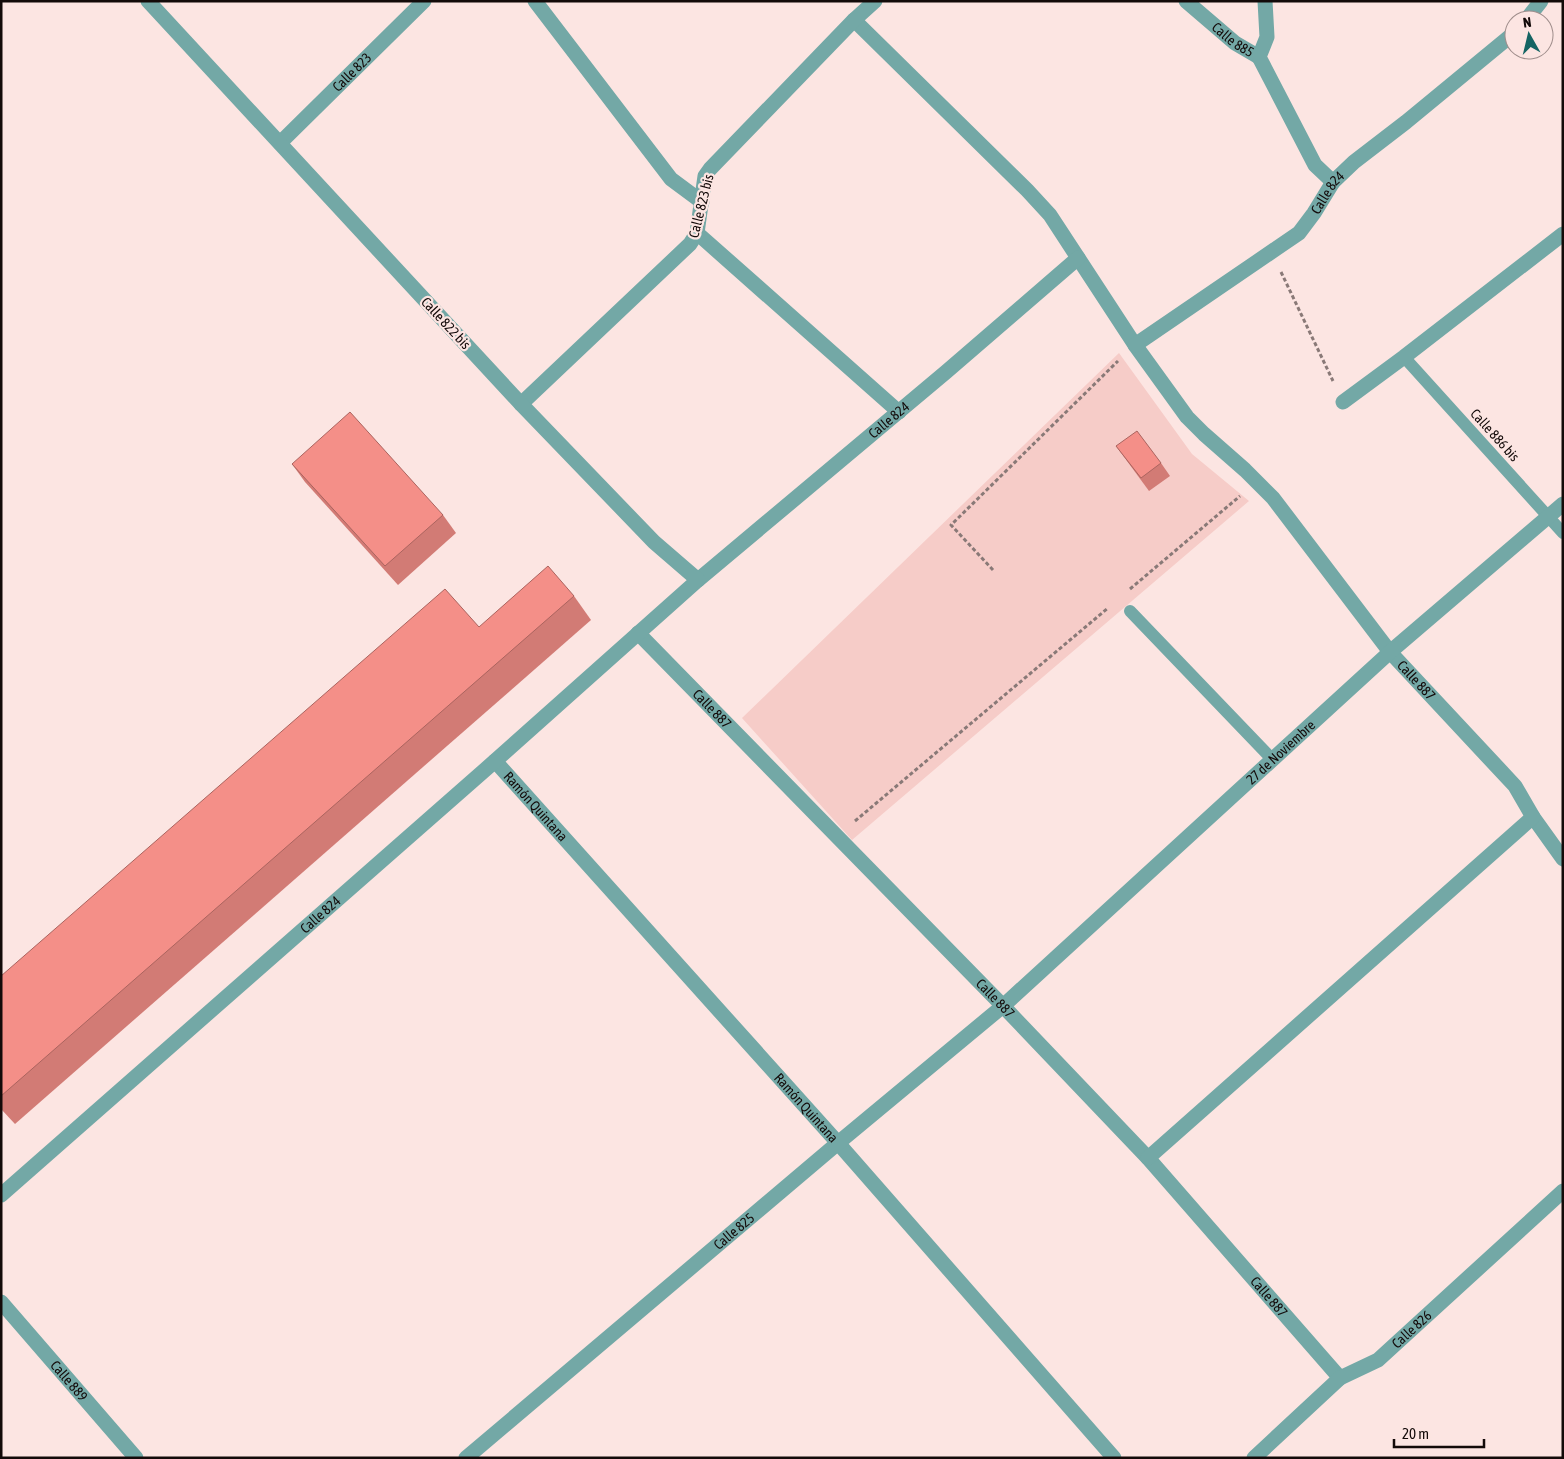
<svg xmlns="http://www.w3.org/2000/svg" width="1564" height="1459" viewBox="0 0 1564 1459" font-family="'Asap Condensed',sans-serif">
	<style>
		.green { fill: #f6ccc8 }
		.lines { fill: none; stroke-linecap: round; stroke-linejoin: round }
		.path { stroke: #897977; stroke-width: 3; stroke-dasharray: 4 2.5; stroke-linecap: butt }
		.service { stroke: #73a8a6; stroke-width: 12 }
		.minor { stroke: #73a8a6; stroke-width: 15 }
		.wall { fill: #d27b75 }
		.building { fill: #f48f88; stroke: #ab645f }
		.labels { text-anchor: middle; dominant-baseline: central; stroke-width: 4.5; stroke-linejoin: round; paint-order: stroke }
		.street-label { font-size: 14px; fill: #130a09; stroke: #fce5e2 }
	</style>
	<rect width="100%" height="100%" fill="#fce5e2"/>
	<!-- green -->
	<polygon class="green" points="1119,353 1192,454 1249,501 852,840 742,718"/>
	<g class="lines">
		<!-- path -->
		<g class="path">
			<polyline points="1281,272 1333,381"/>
			<polyline points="993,570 951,525 1118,361"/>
			<polyline points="1130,589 1240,496"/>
			<polyline points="855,821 1108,608"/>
		</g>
		<!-- service -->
		<g class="service">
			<polyline points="1404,357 1563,533"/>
			<polyline points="1130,611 1272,759"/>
		</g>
		<!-- minor -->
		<g class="minor">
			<polyline points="535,1 671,179 702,202"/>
			<path id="s1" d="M1186 1 1235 43 1259 57"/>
			<polyline points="1265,1 1267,37 1259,57 1315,165 1333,182"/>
			<path id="s2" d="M854 20 1027 190 1050 215 1135 345 1187 417 1204 434 1245 470 1273 498 1390 652 1515 786 1533 817 1563 859"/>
			<polyline points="1526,20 1541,1"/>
			<path id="s3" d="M280 143 424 1"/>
			<polyline points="697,233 899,412"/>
			<path id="s4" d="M1135 345 1299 233 1314 213 1333 182 1354 162 1406 122 1514 33"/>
			<polyline points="1343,402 1404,357 1563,234"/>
			<polyline points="521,404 690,244 697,233 705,176 710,169 854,20 875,1"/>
			<path id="s5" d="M698 580 946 372 1078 258"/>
			<path id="s6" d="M638 633 1003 1006 1148 1158 1340 1378"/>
			<path id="s7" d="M495 761 838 1143 1114 1458"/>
			<polyline points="1148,1158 1533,817"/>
			<path id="s8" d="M1 1195 495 761 698 580 654 542 521 404 148 1"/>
			<path id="s9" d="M1 1302 136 1458"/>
			<path id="s10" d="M466 1458 838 1143 1003 1006 1390 652 1563 504"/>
			<path id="s11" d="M1254 1458 1340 1378 1378 1360 1563 1191"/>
		</g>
	</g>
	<!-- wall -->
	<g class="wall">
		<polygon points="1116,446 1161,463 1170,476 1149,491"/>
		<polygon points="292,464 443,515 456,533 398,585 305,482"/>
		<polygon points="574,596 591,620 15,1124 1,1109 1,976"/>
	</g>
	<!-- building -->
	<g class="building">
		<polygon points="350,412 443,515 385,566 292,464"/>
		<polygon points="1137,431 1161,463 1141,478 1116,446"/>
		<polygon points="548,566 574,596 1,1096 1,976 445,589 479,627"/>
	</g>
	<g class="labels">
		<!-- street labels -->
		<g class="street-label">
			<text stroke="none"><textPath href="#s1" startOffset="61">Calle 885</textPath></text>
			<text stroke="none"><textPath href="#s3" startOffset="101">Calle 823</textPath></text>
			<text stroke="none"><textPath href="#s4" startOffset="248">Calle 824</textPath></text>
			<text transform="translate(701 206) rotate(-76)">Calle 823 bis</text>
			<text transform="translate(446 323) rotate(47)">Calle 822 bis</text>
			<text stroke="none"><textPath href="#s5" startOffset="249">Calle 824</textPath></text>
			<text transform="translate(1495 435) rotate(48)">Calle 886 bis</text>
			<text stroke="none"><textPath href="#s2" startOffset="871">Calle 887</textPath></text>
			<text stroke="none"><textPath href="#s6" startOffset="106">Calle 887</textPath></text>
			<text stroke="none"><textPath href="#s10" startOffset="1078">27 de Noviembre</textPath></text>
			<text stroke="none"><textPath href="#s7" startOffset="61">Ramón Quintana</textPath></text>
			<text stroke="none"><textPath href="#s8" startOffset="425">Calle 824</textPath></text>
			<text stroke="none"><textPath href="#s6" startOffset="511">Calle 887</textPath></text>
			<text stroke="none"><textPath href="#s7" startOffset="466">Ramón Quintana</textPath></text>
			<text stroke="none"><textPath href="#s10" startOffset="351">Calle 825</textPath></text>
			<text stroke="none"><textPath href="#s6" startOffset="916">Calle 887</textPath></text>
			<text stroke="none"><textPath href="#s11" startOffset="205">Calle 826</textPath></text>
			<text stroke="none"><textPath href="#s9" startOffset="104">Calle 889</textPath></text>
		</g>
	</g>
	<!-- border -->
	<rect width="1564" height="1459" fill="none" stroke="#130a09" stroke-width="5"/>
	<!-- north arrow -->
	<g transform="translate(1529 35) rotate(352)"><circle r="24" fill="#fce5e2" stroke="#9f8d8b"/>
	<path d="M0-4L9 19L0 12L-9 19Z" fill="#156463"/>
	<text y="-8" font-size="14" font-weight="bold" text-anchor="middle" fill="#130a09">N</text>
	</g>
	<!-- scale -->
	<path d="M1394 1439v8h90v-8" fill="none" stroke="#130a09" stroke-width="2.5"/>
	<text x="1402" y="1439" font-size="15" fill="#130a09" stroke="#fce5e2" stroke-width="4" paint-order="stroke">20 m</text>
</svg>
